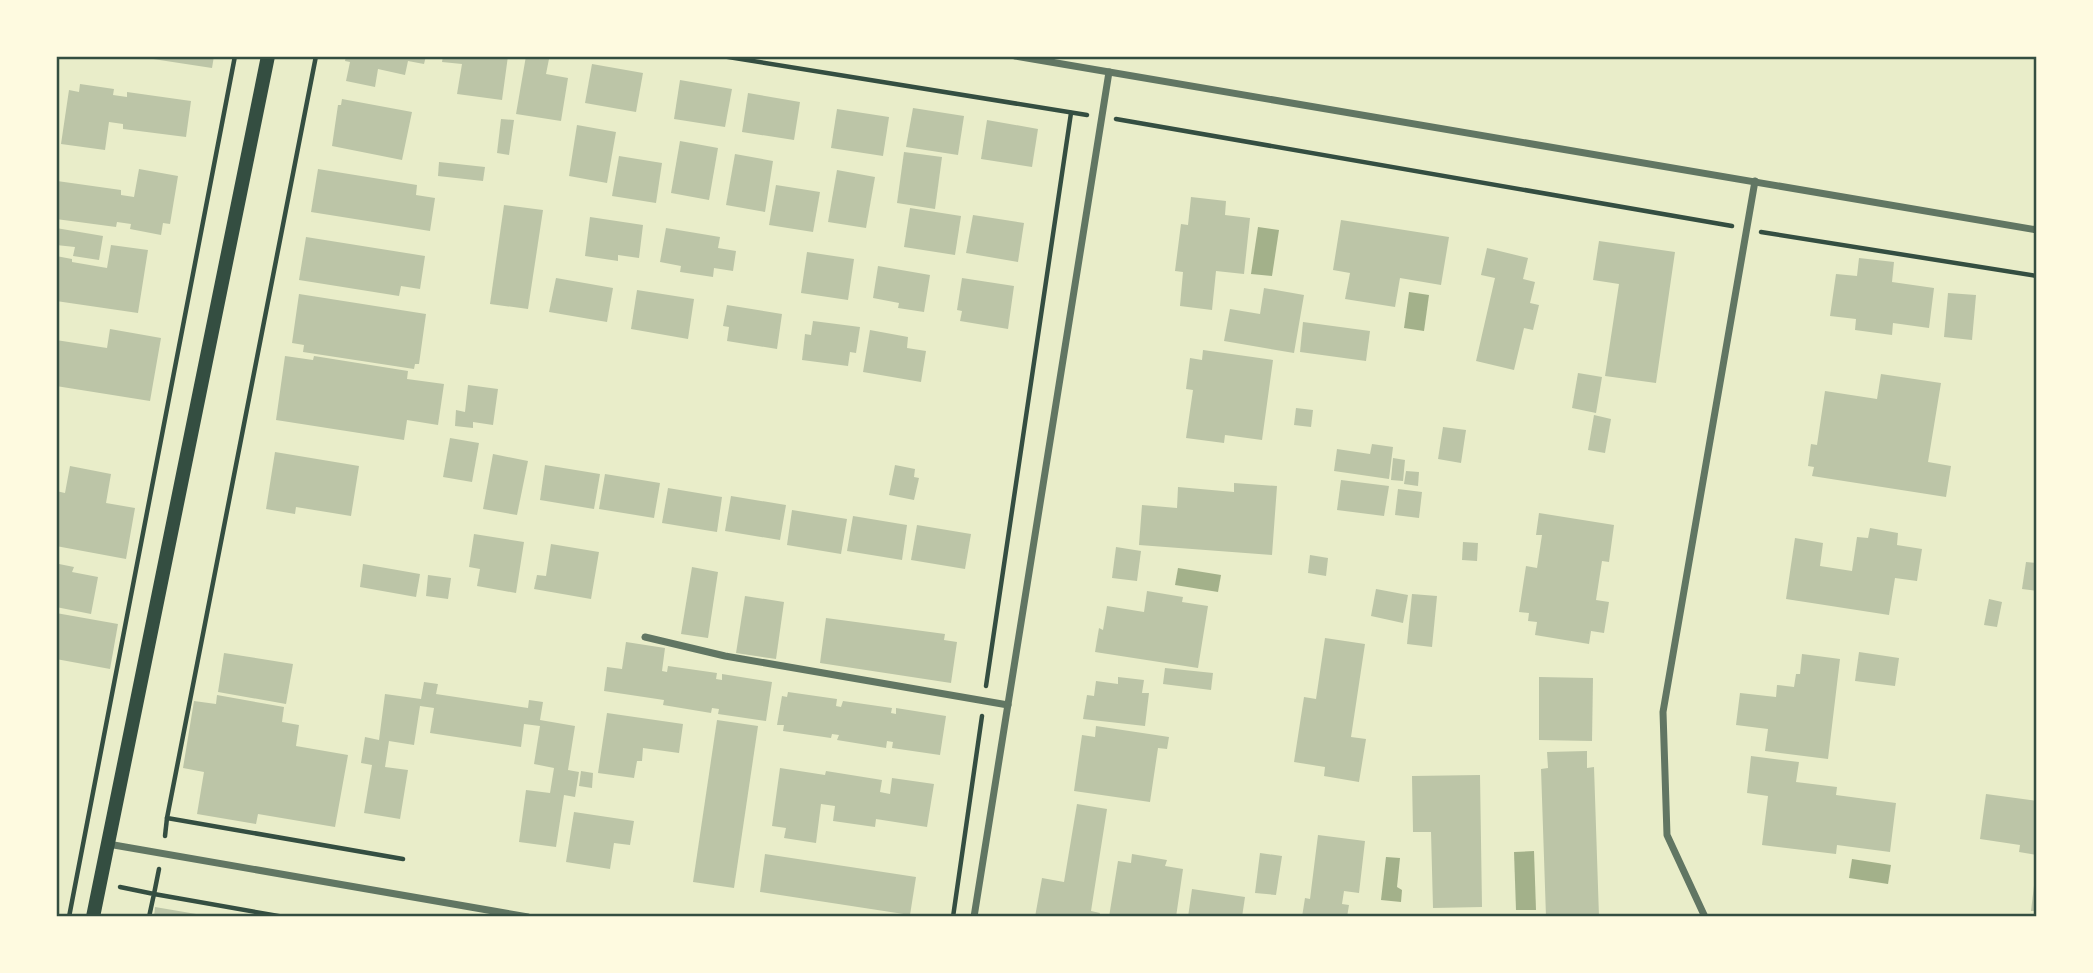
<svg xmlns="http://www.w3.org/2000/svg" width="2093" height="973" viewBox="0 0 2093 973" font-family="Inter,sans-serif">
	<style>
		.water { fill: #a3b18a }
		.building { fill: #bcc5a7 }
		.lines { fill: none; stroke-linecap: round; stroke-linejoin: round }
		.path { stroke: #344e41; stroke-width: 4.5 }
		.minor { stroke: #617663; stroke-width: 7 }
		.secondary { stroke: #344e41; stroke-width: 14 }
		.neatline { fill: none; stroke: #344e41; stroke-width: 2.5 }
	</style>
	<rect width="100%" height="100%" fill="#e9edc9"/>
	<!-- water -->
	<g class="water">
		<polygon points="1258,227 1279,230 1272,276 1251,274"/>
		<polygon points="1409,292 1429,295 1424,331 1404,328"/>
		<polygon points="1178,568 1221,575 1218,592 1175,585"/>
		<polygon points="1534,851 1536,910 1516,910 1514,852"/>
		<polygon points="1386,857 1400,858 1397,887 1402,890 1401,902 1381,900"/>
		<polygon points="1852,859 1891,865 1888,884 1849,878"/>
	</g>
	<!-- building -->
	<g class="building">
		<polygon points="154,56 214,56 212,68 153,59"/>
		<polygon points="346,56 426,56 424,64 408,61 405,75 378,69 375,87 346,81 350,62 345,61"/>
		<polygon points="443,56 508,56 502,100 457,94 462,64 442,62"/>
		<polygon points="526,56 549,59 546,74 568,78 561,121 516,114"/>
		<polygon points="592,64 643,73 636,112 585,103"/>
		<polygon points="680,80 732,89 725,127 674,119"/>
		<polygon points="80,84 114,89 113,95 127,97 127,92 191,101 186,137 123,129 123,124 109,122 105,150 61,144 69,90 79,92"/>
		<polygon points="748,93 800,102 794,140 742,132"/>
		<polygon points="342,99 412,112 402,160 332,146 338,105 341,105"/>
		<polygon points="913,108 964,116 958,155 906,147"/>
		<polygon points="837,109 889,117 883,156 831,148"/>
		<polygon points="501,119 514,120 509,155 497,153"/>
		<polygon points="987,120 1038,129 1032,167 981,159"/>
		<polygon points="577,125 616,132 607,183 569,176"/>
		<polygon points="680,141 718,148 709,200 671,193"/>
		<polygon points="904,152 942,157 935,209 897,203"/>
		<polygon points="735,154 773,161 765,212 726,205"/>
		<polygon points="619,156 662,163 656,203 612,196"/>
		<polygon points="439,162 485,167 483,181 438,176"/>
		<polygon points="139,169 178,176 170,224 163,223 161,235 130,229 131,224 117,222 116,227 56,219 57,181 121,190 121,195 134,197"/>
		<polygon points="318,169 417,185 416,195 435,198 430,231 311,212"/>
		<polygon points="837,170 875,177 866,228 828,222"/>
		<polygon points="776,185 820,192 813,232 769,225"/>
		<polygon points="1191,197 1226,201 1225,215 1250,218 1244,274 1216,271 1212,310 1180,306 1183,272 1175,271 1181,224 1188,225"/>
		<polygon points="504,205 543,210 528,309 490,304"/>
		<polygon points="910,208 961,216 955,255 904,247"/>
		<polygon points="973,215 1024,223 1018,262 966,253"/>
		<polygon points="590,217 643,225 639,258 618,255 618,261 585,256"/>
		<polygon points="1341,220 1449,237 1441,285 1400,278 1395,307 1345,299 1350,273 1333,270"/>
		<polygon points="56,228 103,236 99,260 73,256 75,247 56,245"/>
		<polygon points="666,228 720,237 718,248 736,251 733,271 714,268 713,277 680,272 681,266 660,262"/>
		<polygon points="306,237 425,256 420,289 401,286 399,296 299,280"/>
		<polygon points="1599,241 1675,252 1656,383 1605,376 1619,284 1593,280"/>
		<polygon points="111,245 148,250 138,313 56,301 56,256 72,259 72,262 107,268"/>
		<polygon points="1487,248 1528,258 1523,279 1535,282 1530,303 1539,305 1533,330 1524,328 1514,370 1476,361 1495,278 1481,275"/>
		<polygon points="807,252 854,259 848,300 801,293"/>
		<polygon points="1859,258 1894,262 1892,282 1934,288 1929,328 1893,323 1892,335 1855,330 1856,319 1830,316 1836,274 1857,276"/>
		<polygon points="878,266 930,275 924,312 898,308 899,303 873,298"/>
		<polygon points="556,278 613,288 607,322 549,312"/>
		<polygon points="962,278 1014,286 1008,329 960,321 962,311 957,310"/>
		<polygon points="1264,288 1304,295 1294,353 1224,341 1230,309 1260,314"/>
		<polygon points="637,290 694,299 688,339 631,329"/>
		<polygon points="1948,293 1976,295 1972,340 1944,337"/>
		<polygon points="299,294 426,314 419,364 415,364 414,369 303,352 304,345 292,343"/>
		<polygon points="727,305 782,314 777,349 727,341 729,327 723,326"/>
		<polygon points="813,321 860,327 856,353 850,352 848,366 802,360 805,334 811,335"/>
		<polygon points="1303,322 1370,331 1366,361 1300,352"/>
		<polygon points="110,329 161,338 150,401 56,386 56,340 107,348"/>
		<polygon points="870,330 908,337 907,348 926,351 921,382 863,372"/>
		<polygon points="1203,350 1273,360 1262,440 1225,435 1224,443 1186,438 1193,390 1186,389 1190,358 1202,360"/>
		<polygon points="285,356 313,360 314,356 408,371 407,379 444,384 438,425 407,420 404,440 276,420"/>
		<polygon points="1578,373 1602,377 1596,413 1572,408"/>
		<polygon points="1881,374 1941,383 1928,462 1951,466 1946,497 1812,476 1814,467 1808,466 1811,444 1817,445 1825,391 1877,399"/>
		<polygon points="468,385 498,389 493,425 473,422 473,428 455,426 456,410 465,412"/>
		<polygon points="1296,408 1313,410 1311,427 1294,425"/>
		<polygon points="1594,415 1611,419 1605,453 1588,450"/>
		<polygon points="1443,427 1466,430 1461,463 1438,459"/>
		<polygon points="450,438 479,443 472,482 443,477"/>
		<polygon points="1372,444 1393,447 1389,479 1334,471 1337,449 1370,454"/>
		<polygon points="275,452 359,466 351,516 296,507 295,514 266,509"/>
		<polygon points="493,454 528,461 517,515 483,509"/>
		<polygon points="1393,458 1405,460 1403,481 1391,480"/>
		<polygon points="545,465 600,474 594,509 540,500"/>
		<polygon points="895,465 915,469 914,477 919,478 914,500 889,495"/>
		<polygon points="70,466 111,474 106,503 135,508 126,559 56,546 56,491 65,493"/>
		<polygon points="1406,471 1419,472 1418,486 1404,484"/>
		<polygon points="605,474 660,483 654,518 599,509"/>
		<polygon points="1341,480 1389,486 1384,516 1337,510"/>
		<polygon points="1234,483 1277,486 1272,555 1139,545 1142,505 1177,508 1178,487 1234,492"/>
		<polygon points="668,488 722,497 717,532 662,523"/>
		<polygon points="1398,489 1422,492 1419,518 1395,515"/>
		<polygon points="731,496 786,505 780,540 725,531"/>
		<polygon points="792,510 847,519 841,554 787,545"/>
		<polygon points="1539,513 1614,525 1609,562 1602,561 1596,600 1609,602 1604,633 1591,631 1589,644 1535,635 1537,622 1528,621 1529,613 1519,612 1526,566 1537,568 1542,535 1536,535"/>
		<polygon points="853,516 907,525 902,560 847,551"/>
		<polygon points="917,525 971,534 965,569 911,560"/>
		<polygon points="1870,528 1898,533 1897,545 1922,549 1917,581 1895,578 1889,615 1786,599 1795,538 1823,543 1820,566 1852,571 1857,537 1868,538"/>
		<polygon points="474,534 524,542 516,593 477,586 480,569 469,567"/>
		<polygon points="1463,542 1478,543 1477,561 1462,560"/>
		<polygon points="551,544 599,552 591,599 534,589 537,575 546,576"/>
		<polygon points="1116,547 1141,551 1137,581 1112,578"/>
		<polygon points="1310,555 1328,558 1326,576 1308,573"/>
		<polygon points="2026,562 2037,563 2037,591 2022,589"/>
		<polygon points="59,564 74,567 72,572 98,577 91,614 56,607 56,569"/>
		<polygon points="363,564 420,574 416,597 360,587"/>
		<polygon points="692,567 718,572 708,638 681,634"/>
		<polygon points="428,575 451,578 448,599 426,596"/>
		<polygon points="1376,589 1408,595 1403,623 1371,616"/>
		<polygon points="1147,591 1183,597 1182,602 1208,606 1198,668 1095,652 1099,628 1103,630 1107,606 1144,612"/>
		<polygon points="1412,594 1437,596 1432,647 1407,644"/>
		<polygon points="745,596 784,602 776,659 736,653"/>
		<polygon points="1989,599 2002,602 1997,627 1984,625"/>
		<polygon points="56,613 118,624 110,669 56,659"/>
		<polygon points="826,618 945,634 944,640 957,642 951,683 820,663"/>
		<polygon points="1325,638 1365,644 1351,737 1366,739 1359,782 1324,776 1325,767 1294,762 1304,697 1316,699"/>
		<polygon points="626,642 665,648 662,671 667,672 668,666 717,673 716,679 722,680 722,674 772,682 766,721 718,714 719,709 712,708 711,713 663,705 664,700 604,691 607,667 622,669"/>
		<polygon points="1859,652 1899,658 1895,686 1855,681"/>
		<polygon points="224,653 293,664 286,704 218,692"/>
		<polygon points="1802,654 1840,659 1828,759 1765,751 1768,729 1736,725 1740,693 1776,697 1777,685 1794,687 1796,674 1800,674"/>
		<polygon points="1165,668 1213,673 1211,690 1163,684"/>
		<polygon points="1118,677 1144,680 1142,693 1149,693 1145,726 1083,719 1087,695 1094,696 1096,681 1118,684"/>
		<polygon points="1539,677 1593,678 1592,741 1539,740"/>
		<polygon points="424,682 438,684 436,694 528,708 529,700 543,702 540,720 575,726 568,770 579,772 575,797 564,795 556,847 519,842 526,790 550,793 554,768 534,764 540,726 524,724 521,747 430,733 434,708 420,706 414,745 389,741 385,767 408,770 400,819 364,813 372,765 361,763 365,737 379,740 385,694 421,699"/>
		<polygon points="788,692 837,699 836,706 841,707 843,701 892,708 891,713 896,714 896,708 946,716 940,755 892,748 893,742 887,741 886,748 837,740 839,735 832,734 831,738 783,731 784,725 777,725 782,696 787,697"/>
		<polygon points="217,695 284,707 282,722 299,725 296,746 348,755 335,827 258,814 256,824 197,814 204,772 183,768 194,701 216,704"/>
		<polygon points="607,713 683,724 679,753 643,748 642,761 637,761 634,778 598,773"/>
		<polygon points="717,720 758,726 734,888 693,882"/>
		<polygon points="1096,726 1169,737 1167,749 1158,748 1150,802 1074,791 1082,735 1095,737"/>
		<polygon points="1587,751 1587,768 1594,767 1599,917 1546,917 1541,769 1548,768 1547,752"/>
		<polygon points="1751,756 1799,762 1796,782 1837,787 1836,795 1896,803 1890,852 1837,845 1836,854 1762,845 1768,796 1747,793"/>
		<polygon points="780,768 825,775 826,771 882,780 880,792 890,794 892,778 934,784 927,827 876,819 875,827 833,821 835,806 821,804 816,843 784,838 786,828 772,826"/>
		<polygon points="581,771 593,773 592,788 579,786"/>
		<polygon points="1480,775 1482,907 1433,908 1431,832 1413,832 1412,776"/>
		<polygon points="1986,794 2037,801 2037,855 2019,852 2020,845 1980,839"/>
		<polygon points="1077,804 1107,809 1091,911 1100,913 1099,917 1035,917 1042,878 1064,882"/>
		<polygon points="574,812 634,821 630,845 614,843 610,869 566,862"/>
		<polygon points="1318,835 1365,841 1359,893 1344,891 1342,904 1349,905 1347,917 1302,917 1305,898 1310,899"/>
		<polygon points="1260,853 1282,856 1276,895 1255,893"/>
		<polygon points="765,854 916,877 910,915 760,892"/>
		<polygon points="1132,854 1167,860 1165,866 1183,869 1176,917 1109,917 1118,861 1131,863"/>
		<polygon points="2035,877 2037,877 2037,911 2031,911"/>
		<polygon points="1192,889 1245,897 1242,917 1188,917"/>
		<polygon points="155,907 208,916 208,917 154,917"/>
	</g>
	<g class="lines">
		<!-- path -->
		<g class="path">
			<polyline points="316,56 167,818 403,859"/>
			<polyline points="722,56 1087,115"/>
			<polyline points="1116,119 1732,226"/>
			<polyline points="1761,232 2037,276"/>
			<polyline points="986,686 1071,113"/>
			<polyline points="165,836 167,818"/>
			<polyline points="159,869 154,894 284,917"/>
			<polyline points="120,887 154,894 149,917"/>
			<polyline points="69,917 235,56"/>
			<polyline points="953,917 982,716"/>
		</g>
		<!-- minor -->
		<g class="minor">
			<polyline points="1015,56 2037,230"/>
			<polyline points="645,637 725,656 1008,705"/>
			<polyline points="108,844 528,917"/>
			<polyline points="974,917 1109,72"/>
			<polyline points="1705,917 1667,835 1663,712 1755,181"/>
		</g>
		<!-- secondary -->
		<polyline class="secondary" points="93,917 268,56"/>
	</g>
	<!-- border -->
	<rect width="2093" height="973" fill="none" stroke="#fefae0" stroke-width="116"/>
	<rect x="58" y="58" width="1977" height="857" class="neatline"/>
</svg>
